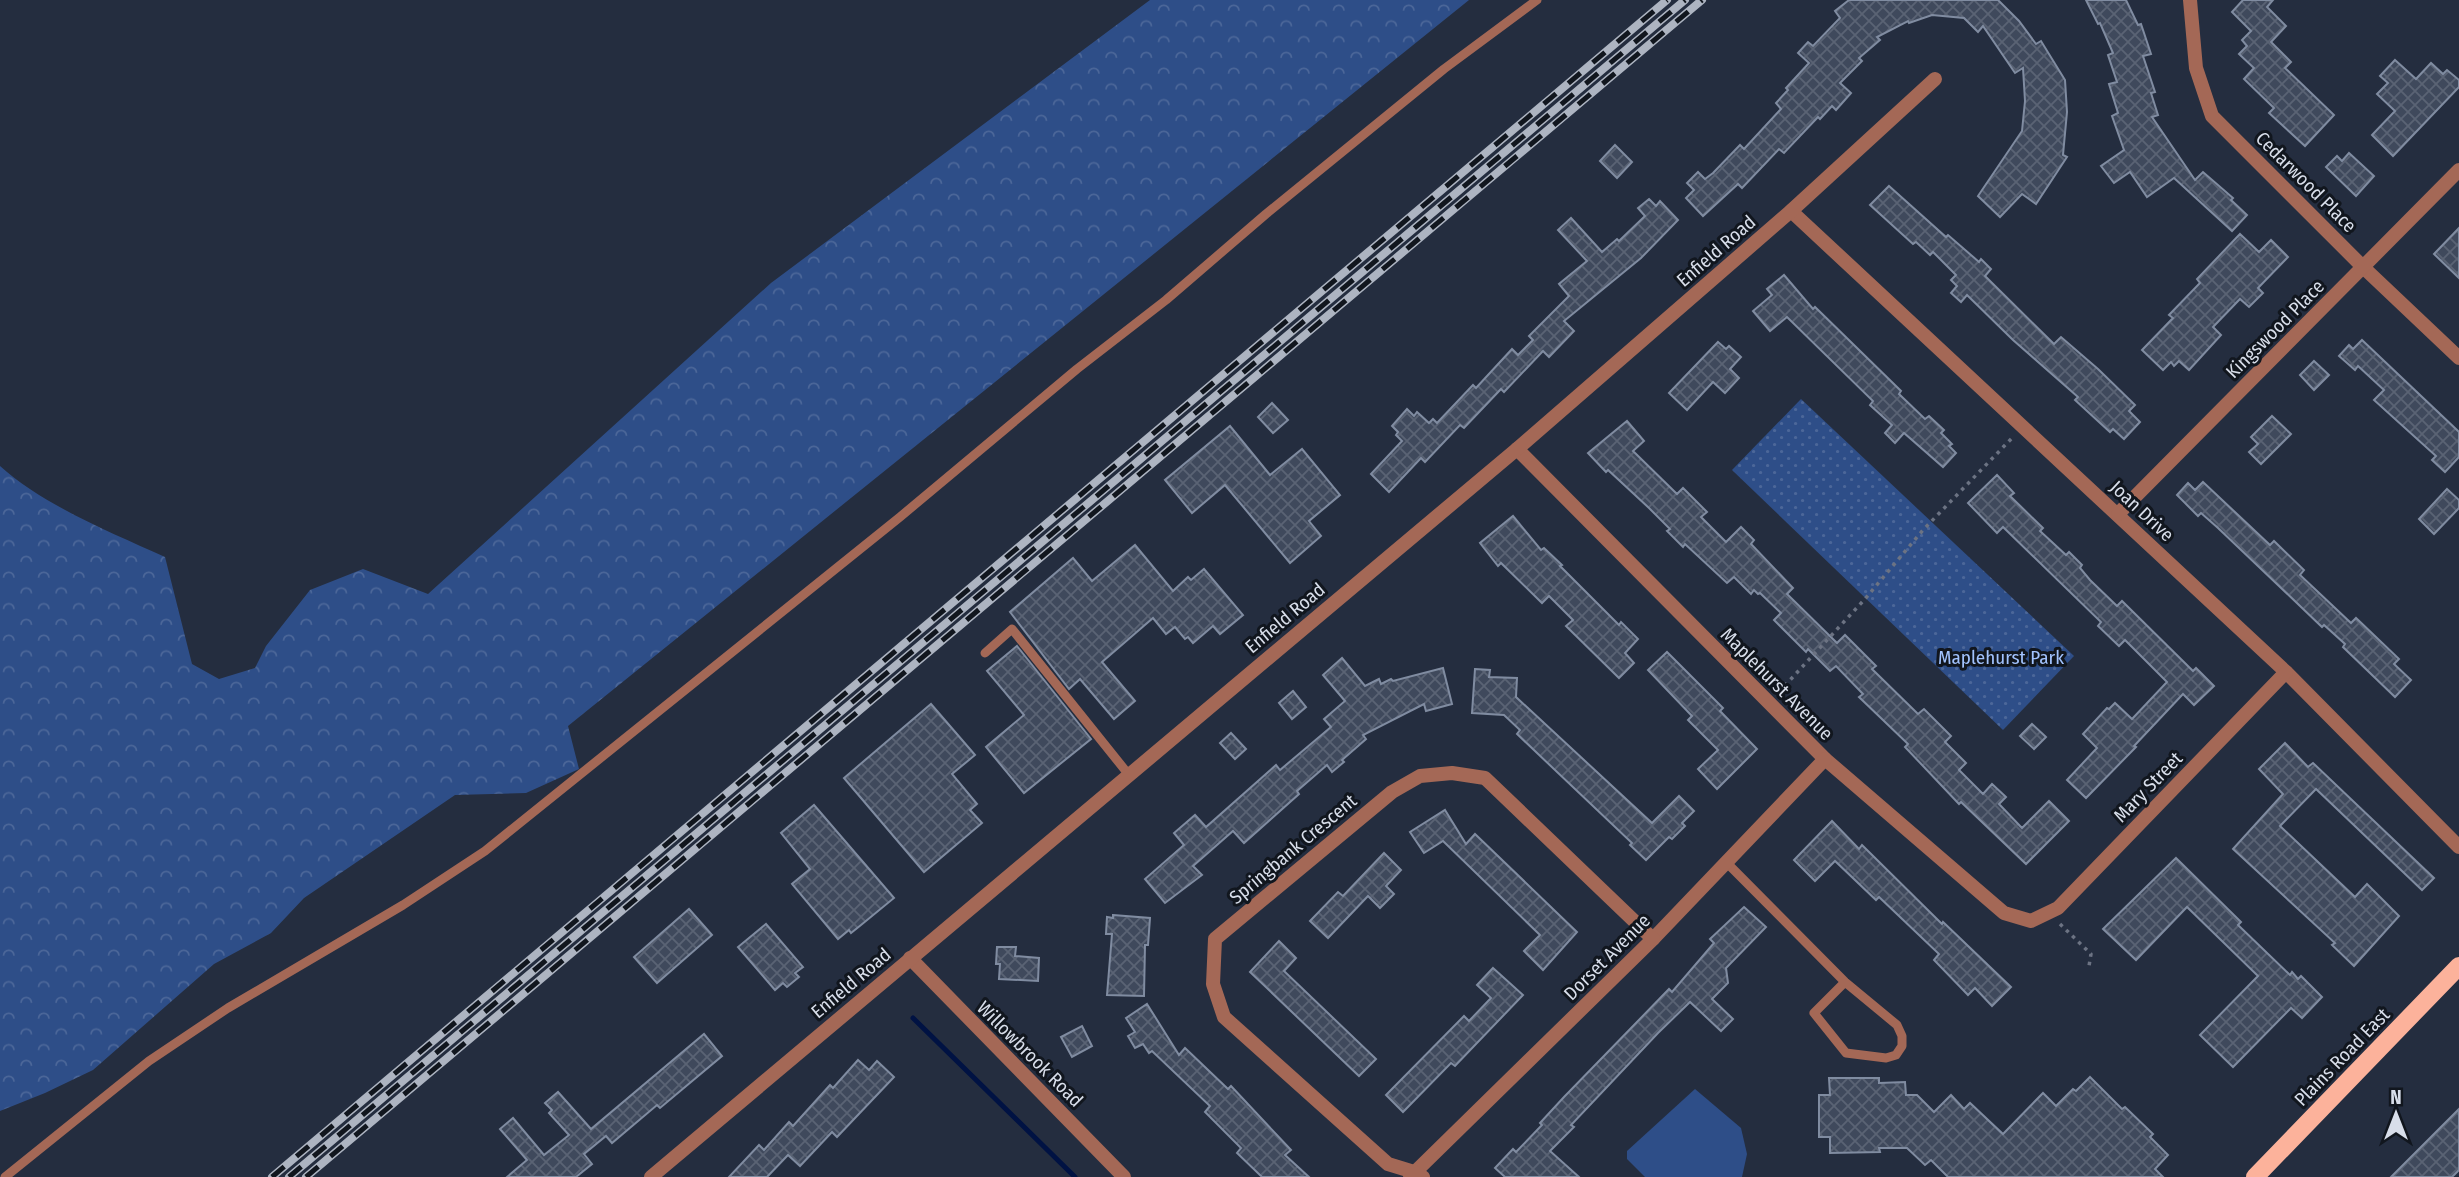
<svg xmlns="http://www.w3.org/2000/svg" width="2459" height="1177" viewBox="0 0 2459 1177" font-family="'Fira Sans Condensed',sans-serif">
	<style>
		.grass { fill: #2e4e88 }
		.forest { fill: url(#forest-crowns) }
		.park { fill: url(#park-dots) }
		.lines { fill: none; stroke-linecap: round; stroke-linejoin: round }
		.stream { stroke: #001243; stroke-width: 5 }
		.building { fill: url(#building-cross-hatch); stroke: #808ca1; stroke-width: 2 }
		.path { stroke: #6c7383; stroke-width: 3.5; stroke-dasharray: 3.5 5; stroke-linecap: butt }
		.service { stroke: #a46856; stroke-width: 9 }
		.minor { stroke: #a46856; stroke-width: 14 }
		.primary { stroke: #fcb29b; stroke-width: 18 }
		.rail-casing { stroke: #adb4c1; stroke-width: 8 }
		.rail { stroke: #11161e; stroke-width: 5; stroke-dasharray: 16; stroke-linecap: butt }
		.labels { text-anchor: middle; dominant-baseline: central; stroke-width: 6; stroke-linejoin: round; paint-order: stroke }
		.street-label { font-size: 19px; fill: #d8deea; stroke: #11161e }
		.park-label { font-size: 19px; fill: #a2c3fe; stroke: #11161e }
	</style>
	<defs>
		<pattern id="forest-crowns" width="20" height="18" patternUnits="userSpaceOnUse" patternTransform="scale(1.75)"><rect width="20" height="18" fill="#2e4e88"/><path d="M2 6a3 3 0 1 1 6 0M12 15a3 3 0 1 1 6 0" fill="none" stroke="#4c6799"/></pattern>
		<pattern id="park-dots" width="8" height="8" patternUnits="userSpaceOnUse" patternTransform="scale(1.75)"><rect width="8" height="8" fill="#2e4e88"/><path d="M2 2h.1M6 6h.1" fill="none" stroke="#4c6799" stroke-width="1.8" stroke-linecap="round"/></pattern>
		<pattern id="building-cross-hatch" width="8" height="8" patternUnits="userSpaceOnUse" patternTransform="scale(1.75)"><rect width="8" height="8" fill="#3f495c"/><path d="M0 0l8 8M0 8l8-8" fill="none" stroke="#5a6374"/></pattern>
	</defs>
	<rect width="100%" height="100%" fill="#242d3f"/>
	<!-- grass -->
	<polygon class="grass" points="1695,1089 1741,1128 1747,1154 1742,1177 1645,1177 1627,1159 1627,1151"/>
	<!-- forest -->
	<path class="forest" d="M1150 0H1469L568 726 579 769 526 793 455 795 304 898 271 933 214 964 93 1070 45 1093 0 1111V466C43 505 112 533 165 557L192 664 219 679 255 668 266 646 310 590 363 569 428 594 771 283Z"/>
	<!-- park -->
	<polygon class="park" points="1801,399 2074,656 2003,730 1732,470"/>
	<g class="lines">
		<!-- stream -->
		<polyline class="stream" points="913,1018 1075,1177"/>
	</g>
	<!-- building -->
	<g class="building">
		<polygon points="1849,0 1998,0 2019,21 2036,44 2041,41 2065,80 2067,112 2063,155 2067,157 2036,204 2022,194 2000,217 1978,196 2022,131 2025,101 2023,68 2015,73 1983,26 1978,32 1964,18 1932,15 1909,23 1908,21 1877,37 1880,40 1859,58 1862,61 1840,83 1851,93 1836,110 1832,106 1820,119 1818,117 1784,153 1779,149 1742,188 1738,184 1703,216 1686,198 1694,190 1687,183 1698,172 1705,179 1713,173 1740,145 1744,149 1781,109 1776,103 1788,90 1786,88 1809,63 1798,53 1808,42 1813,46 1840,18 1835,11"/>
		<polygon points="2086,0 2126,0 2138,25 2141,24 2151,54 2143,56 2155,92 2151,93 2158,115 2152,117 2195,180 2203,172 2233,198 2231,200 2247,215 2232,231 2174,178 2147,197 2130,172 2114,183 2101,166 2124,150 2112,116 2118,113 2109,84 2117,82 2108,55 2113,53 2100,23 2098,24"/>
		<polygon points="2243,0 2273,0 2267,7 2286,26 2271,42 2291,62 2285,68 2334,115 2305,146 2269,113 2274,108 2244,79 2254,68 2239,54 2247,46 2242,40 2251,31 2232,12"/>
		<polygon points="2395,60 2416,79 2431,63 2443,74 2447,70 2459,80 2459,87 2393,156 2372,135 2395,111 2377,94 2388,83 2380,76"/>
		<polygon points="1615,145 1632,162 1617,178 1600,161"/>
		<polygon points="2349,153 2374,176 2356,196 2326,167 2337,156 2342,161"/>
		<polygon points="1889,186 1946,237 1948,235 1979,262 1981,259 1991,269 1985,276 2054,344 2061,337 2098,369 2135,405 2129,411 2140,422 2124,439 2113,429 2110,432 2075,400 2078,397 2013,340 1967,295 1961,302 1951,293 1957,286 1951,280 1956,275 1933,252 1930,255 1916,242 1913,244 1870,205"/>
		<polygon points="1649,199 1656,206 1660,201 1678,220 1641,258 1564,321 1574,331 1549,357 1543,351 1504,392 1501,389 1464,428 1460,425 1425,462 1421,458 1389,492 1371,474 1402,441 1396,435 1398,432 1392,426 1407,409 1414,416 1417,412 1429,423 1433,419 1437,423 1473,385 1476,388 1512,349 1518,355 1533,340 1529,336 1569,296 1559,284 1587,261 1558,230 1571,218 1602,252 1617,239 1619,241 1645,216 1638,208"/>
		<polygon points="2459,228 2459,278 2434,254"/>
		<polygon points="2240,234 2259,252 2271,240 2288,257 2258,288 2263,293 2249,307 2240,299 2213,327 2221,335 2189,370 2179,361 2174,366 2171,362 2163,370 2142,350 2173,318 2169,315 2200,283 2197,279"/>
		<polygon points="1784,275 1813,309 1815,307 1901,391 1899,394 1925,419 1929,416 1944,430 1941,433 1952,444 1949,446 1956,453 1943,467 1904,433 1895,443 1885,433 1892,425 1870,405 1873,401 1787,317 1770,331 1753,311 1772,295 1767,289"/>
		<polygon points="2362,340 2459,432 2459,457 2445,472 2432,460 2436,456 2374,400 2384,390 2358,366 2355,370 2339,356 2349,345 2353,349"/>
		<polygon points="1718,342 1726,349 1729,346 1741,357 1730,369 1739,378 1725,393 1713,382 1687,410 1669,393"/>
		<polygon points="2314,361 2329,375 2314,390 2300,375"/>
		<polygon points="1272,403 1288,420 1273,433 1258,417"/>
		<polygon points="2272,416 2291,434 2261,464 2249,452 2258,444 2251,437"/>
		<polygon points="1627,421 1644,441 1633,451 1677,494 1683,488 1707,512 1701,517 1726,542 1741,527 1754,540 1751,544 1793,588 1787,594 1837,643 1845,635 1876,666 1872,669 1918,714 1924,709 1951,736 1945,742 1966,763 1959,770 1983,794 1992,784 2006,797 1999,804 2022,828 2049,801 2069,821 2026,864 1961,802 1959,804 1905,747 1908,744 1859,697 1863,694 1836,666 1830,671 1808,649 1806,652 1774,620 1781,613 1760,593 1758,594 1754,590 1751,594 1734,577 1727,583 1685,544 1683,547 1667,531 1670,529 1649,508 1608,470 1606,472 1588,453"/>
		<polygon points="1230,426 1270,475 1302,449 1340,495 1309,521 1321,536 1290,563 1225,485 1192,513 1165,480"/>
		<polygon points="1997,475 2014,493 2010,496 2043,528 2040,531 2066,555 2069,552 2082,565 2080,568 2090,580 2117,606 2122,601 2193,671 2196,668 2214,686 2194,705 2183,694 2134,746 2136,747 2086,798 2067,780 2097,748 2083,734 2107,708 2109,709 2115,703 2132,719 2167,682 2125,640 2119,646 2098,626 2101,622 2003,527 1997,533 1968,503"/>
		<polygon points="2203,482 2270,545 2274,541 2304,570 2300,575 2351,623 2356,618 2399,659 2394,664 2411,680 2395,697 2343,647 2345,644 2324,625 2322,627 2218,528 2201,513 2198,516 2177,495 2188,483 2195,490"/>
		<polygon points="2447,489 2459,500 2459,508 2434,534 2419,519"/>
		<polygon points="1513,516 1541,550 1544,548 1562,565 1560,566 1619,625 1621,622 1638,639 1625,653 1634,663 1619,678 1566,626 1573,620 1549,596 1542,603 1501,563 1498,566 1480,543"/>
		<polygon points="1135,545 1173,591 1188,577 1191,580 1204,569 1243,615 1220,634 1213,626 1193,643 1188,637 1185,639 1175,627 1166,634 1153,618 1102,662 1135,701 1114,719 1080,679 1069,689 1010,612 1073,558 1092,581"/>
		<polygon points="1017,646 1091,739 1024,793 986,747 1024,715 987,671"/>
		<polygon points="1667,652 1723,708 1720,711 1757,749 1717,789 1698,769 1718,750 1688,720 1692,716 1648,670"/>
		<polygon points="1342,658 1365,686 1379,679 1381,684 1391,679 1393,681 1443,668 1452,704 1426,711 1424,704 1363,735 1366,739 1342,760 1344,762 1332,772 1327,765 1297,791 1299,794 1244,843 1233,831 1193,866 1202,875 1165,903 1145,879 1184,845 1174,833 1195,815 1206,827 1276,765 1280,770 1331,727 1324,719 1345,701 1323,675"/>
		<polygon points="1475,669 1490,670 1489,677 1517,678 1516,697 1652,823 1679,796 1694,811 1682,823 1685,826 1672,839 1669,837 1646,860 1630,845 1632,843 1517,734 1520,730 1504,715 1472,713"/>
		<polygon points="1293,691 1306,707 1292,719 1279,703"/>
		<polygon points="931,704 975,755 952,774 977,804 970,810 982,823 924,872 844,778"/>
		<polygon points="2032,724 2046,737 2034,749 2020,736"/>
		<polygon points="1231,733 1246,749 1235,759 1220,743"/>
		<polygon points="2285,743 2308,767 2313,763 2434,878 2422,890 2316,789 2280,826 2355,897 2367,884 2399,916 2354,966 2332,945 2335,943 2233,849 2283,794 2259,769"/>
		<polygon points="814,805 894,898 861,925 851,933 849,930 838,939 792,884 810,869 781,833"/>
		<polygon points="1445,810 1466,844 1475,834 1577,932 1543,970 1524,951 1540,935 1443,841 1424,853 1410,832"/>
		<polygon points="1832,821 1859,849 1862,845 1942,924 1943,922 2011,987 1992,1006 1975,988 1968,995 1934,960 1939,954 1879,897 1876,900 1835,861 1815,881 1794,860"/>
		<polygon points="1384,853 1401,870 1386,886 1394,894 1380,908 1368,896 1328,938 1310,921 1338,892 1343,896"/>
		<polygon points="2176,858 2241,922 2238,925 2290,975 2292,972 2298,979 2301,976 2322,997 2302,1018 2291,1008 2233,1067 2200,1035 2258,976 2187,907 2136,960 2103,929"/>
		<polygon points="1744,907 1766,927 1726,968 1728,983 1712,999 1733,1019 1721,1031 1690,1002 1658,1033 1571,1125 1574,1127 1550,1151 1579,1177 1505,1177 1495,1168 1513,1149 1516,1152 1542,1125 1540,1123 1564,1097 1669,989 1672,992 1714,943 1710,939"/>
		<polygon points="689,909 712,935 657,983 634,957"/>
		<polygon points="1113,915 1150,918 1148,945 1145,945 1144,996 1107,995 1112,934 1106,934 1107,917 1113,918"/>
		<polygon points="766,924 803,967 795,973 799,977 787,987 783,983 775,990 738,947"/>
		<polygon points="1279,941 1296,958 1284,971 1376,1059 1359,1076 1250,972"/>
		<polygon points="997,947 1016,947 1015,956 1039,958 1038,981 999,979 1000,964 996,964"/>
		<polygon points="1493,968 1523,995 1455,1066 1451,1063 1403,1112 1386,1095 1464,1016 1469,1021 1491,998 1477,985"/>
		<polygon points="1147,1004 1179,1055 1185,1048 1228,1089 1231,1086 1291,1150 1285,1155 1309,1177 1262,1177 1237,1153 1241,1148 1205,1112 1210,1106 1152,1051 1149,1053 1143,1044 1135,1048 1128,1036 1135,1032 1126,1018"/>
		<polygon points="1082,1026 1092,1046 1072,1057 1061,1037"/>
		<polygon points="704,1034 722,1056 660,1108 657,1105 612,1143 606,1136 584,1154 592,1164 576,1177 507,1177 527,1160 500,1129 513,1118 544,1155 569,1135 549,1113 552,1110 545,1103 558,1092 591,1129"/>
		<polygon points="858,1060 869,1070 877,1061 894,1077 837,1137 832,1132 800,1166 788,1155 767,1177 729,1177 759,1145 764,1150 789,1122 793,1126 830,1085 833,1088"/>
		<polygon points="2090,1077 2122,1109 2125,1107 2153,1134 2150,1137 2168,1155 2155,1169 2163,1177 1948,1177 1931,1160 1925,1165 1907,1148 1879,1148 1880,1152 1830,1153 1830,1137 1819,1137 1819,1095 1830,1095 1829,1078 1879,1078 1879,1083 1905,1082 1906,1095 1917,1095 1934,1112 1951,1095 1964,1109 1970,1103 2003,1134 2043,1093 2056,1106 2073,1089 2076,1091"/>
		<polygon points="2459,1109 2459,1170 2452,1177 2391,1177"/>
	</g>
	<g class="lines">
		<!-- path -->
		<g class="path">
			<polyline points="1779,692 1865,599 1923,530 2013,437"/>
			<polyline points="2060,924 2091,954 2089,966"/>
		</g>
		<!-- service -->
		<g class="service">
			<polyline points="985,653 1012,629 1129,775"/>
			<polyline points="1726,862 1845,982 1897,1025 1902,1036 1902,1046 1896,1055 1886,1058 1846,1053 1814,1013 1845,982"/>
			<polyline points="5,1177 149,1061 228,1008 403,905 485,851 900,517 1077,369 1166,300 1266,214 1444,69 1537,0"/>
		</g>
		<!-- minor -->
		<g class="minor">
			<polyline points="2190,0 2196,68 2212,116 2363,267 2459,358"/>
			<polyline points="1791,211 2286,672 2459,847"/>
			<polyline points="1517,449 1825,759 2004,913 2031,921 2058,908 2286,672"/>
			<polyline points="2118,514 2459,170"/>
			<polyline points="910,958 1124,1177"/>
			<polyline points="651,1177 1517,449 1791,211 1935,79"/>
			<polyline points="1410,1177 1653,939 1825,759"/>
			<polyline points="1423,1177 1414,1172 1388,1164 1224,1017 1213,984 1215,939 1392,792 1420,776 1452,773 1485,778 1653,939"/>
		</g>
		<!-- primary -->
		<polyline class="primary" points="2255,1177 2459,966"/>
		<defs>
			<g id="rail">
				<polyline points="272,1177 1667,0"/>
				<polyline points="289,1177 1685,0"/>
				<polyline points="306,1177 1702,0"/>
			</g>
		</defs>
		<!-- rail casing -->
		<use href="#rail" class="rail-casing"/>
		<!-- rail -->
		<use href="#rail" class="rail"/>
	</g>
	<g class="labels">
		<!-- street labels -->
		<g class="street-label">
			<text transform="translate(2306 182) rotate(45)">Cedarwood Place</text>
			<text transform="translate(1716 251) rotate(-41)">Enfield Road</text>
			<text transform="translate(2275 329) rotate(-45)">Kingswood Place</text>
			<text transform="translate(2142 511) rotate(43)">Joan Drive</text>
			<text transform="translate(1285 618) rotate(-40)">Enfield Road</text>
			<text transform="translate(1777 684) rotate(45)">Maplehurst Avenue</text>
			<text transform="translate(2148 787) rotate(-46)">Mary Street</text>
			<text transform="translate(1293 849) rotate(-40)">Springbank Crescent</text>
			<text transform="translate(1607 957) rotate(-45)">Dorset Avenue</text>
			<text transform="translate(851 983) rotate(-40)">Enfield Road</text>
			<text transform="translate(1030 1054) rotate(45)">Willowbrook Road</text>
			<text transform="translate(2342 1057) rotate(-46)">Plains Road East</text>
		</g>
		<!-- park labels -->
		<g class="park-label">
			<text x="2001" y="657">Maplehurst Park</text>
		</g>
	</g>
	<!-- north arrow -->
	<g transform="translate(2396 1114)" stroke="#11161e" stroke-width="5" paint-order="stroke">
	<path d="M0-5L12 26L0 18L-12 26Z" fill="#d8deea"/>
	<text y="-10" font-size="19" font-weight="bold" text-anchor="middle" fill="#d8deea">N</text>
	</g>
</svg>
